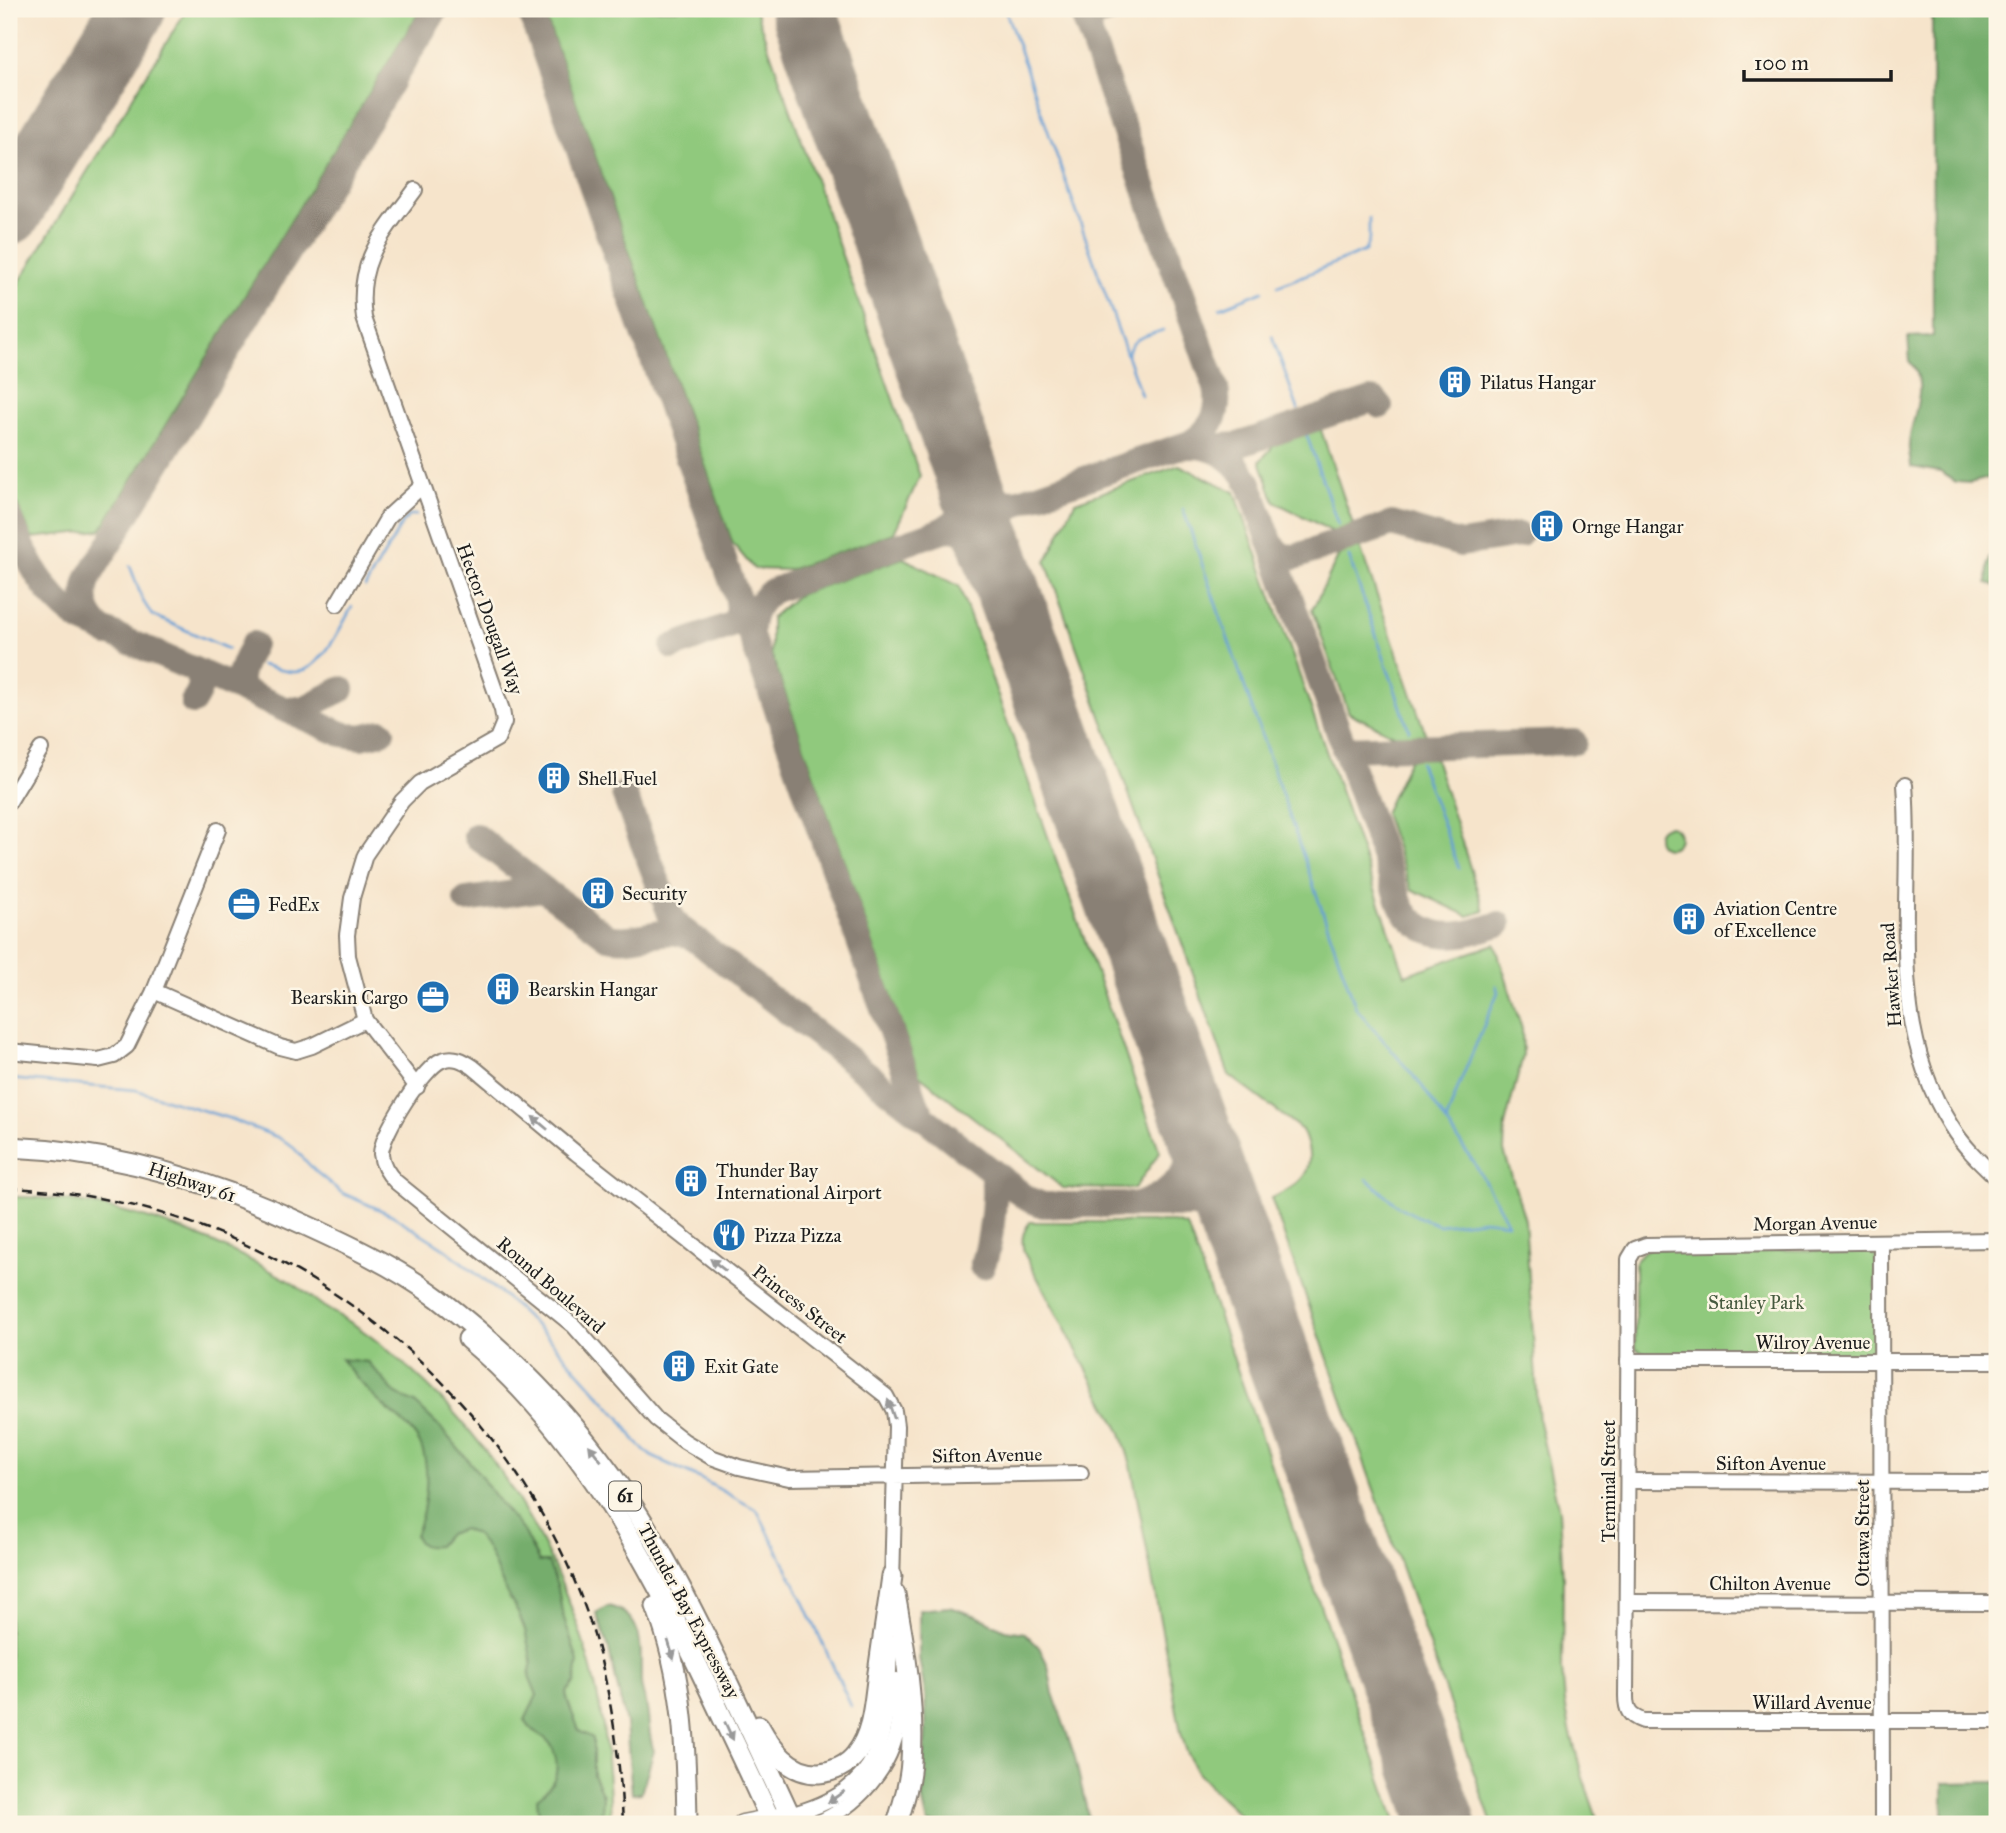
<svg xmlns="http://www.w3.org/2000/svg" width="2006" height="1833" viewBox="0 0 2006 1833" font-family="'IM FELL Great Primer',serif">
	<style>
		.green { fill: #90c97d; stroke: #56724c; stroke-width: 2 }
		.forest { fill: #74ad6c; stroke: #486444; stroke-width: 2 }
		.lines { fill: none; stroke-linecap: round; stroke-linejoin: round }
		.stream { stroke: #649ed4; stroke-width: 2.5 }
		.taxiway { stroke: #898074; stroke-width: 26 }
		.runway { stroke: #898074; stroke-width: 66 }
		.minor-casing { stroke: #898074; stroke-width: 18 }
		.major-casing { stroke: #898074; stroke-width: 21 }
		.highway-casing { stroke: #898074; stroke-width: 23 }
		.minor { stroke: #fff; stroke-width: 14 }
		.major { stroke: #fff; stroke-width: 18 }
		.highway { stroke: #fff; stroke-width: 19 }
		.rail { stroke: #1c1c1c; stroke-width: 2.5; stroke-dasharray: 10 5; stroke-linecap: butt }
		.oneway { fill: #999 }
		.labels { text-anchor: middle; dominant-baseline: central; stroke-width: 5; stroke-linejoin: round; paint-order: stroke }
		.shield { fill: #fcf5e5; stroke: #5f5d58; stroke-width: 2 }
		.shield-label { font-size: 18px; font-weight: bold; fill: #1c1c1c }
		.poi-label { font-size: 19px; fill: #1c1c1c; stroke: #fcf5e5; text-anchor: start }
		.street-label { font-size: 19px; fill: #1c1c1c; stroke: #fcf5e5 }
		.park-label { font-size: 19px; fill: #45593e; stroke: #fcf5e5 }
	</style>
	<rect width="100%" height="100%" fill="#fcf5e5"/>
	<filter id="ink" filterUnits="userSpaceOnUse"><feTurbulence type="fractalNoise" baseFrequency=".0143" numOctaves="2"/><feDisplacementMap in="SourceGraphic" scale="14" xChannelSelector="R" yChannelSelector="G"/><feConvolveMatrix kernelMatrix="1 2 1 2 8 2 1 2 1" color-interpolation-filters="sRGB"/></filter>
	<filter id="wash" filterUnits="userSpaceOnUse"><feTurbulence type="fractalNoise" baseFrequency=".00686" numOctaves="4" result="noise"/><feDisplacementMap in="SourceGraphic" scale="28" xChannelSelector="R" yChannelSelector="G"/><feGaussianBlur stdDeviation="1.57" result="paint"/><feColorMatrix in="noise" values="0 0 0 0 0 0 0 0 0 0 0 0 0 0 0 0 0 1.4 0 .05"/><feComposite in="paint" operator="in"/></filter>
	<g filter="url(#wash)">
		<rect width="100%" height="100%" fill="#f6e4cb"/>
		<!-- green -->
		<g class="green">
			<polygon points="187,9 421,9 101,530 32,538 9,485 9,299"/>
			<polygon points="543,9 755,9 920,476 894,533 789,570 754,569 733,544"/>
			<polygon points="1320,427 1353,525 1333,532 1275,502 1260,461 1277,442"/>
			<path d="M1179 465 1235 492 1405 975 1495 944 1522 1029 1523 1056 1505 1125 1504 1151 1525 1220 1539 1422 1559 1511 1563 1579 1562 1669 1565 1702 1570 1730 1582 1775 1599 1824H1492L1271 1198C1305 1184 1319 1167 1302 1130L1229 1075 1046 562 1075 502Z"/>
			<polygon points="1360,547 1427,738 1402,739 1349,713 1312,610 1340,553"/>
			<polygon points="903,558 959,586 1160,1152 1134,1189 1063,1188 919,1075 771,653 771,618 798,595"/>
			<polygon points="1431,753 1435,758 1484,911 1468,916 1411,889 1384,813 1412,754"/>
			<circle cx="1668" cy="837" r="11"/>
			<path d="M9 1197C107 1196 205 1232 289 1281 301 1288 312 1298 323 1306 335 1314 348 1320 359 1328 388 1348 423 1380 447 1405 522 1485 580 1601 600 1709 607 1747 610 1785 611 1824H9Z"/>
			<path d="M1030 1222H1174L1187 1226 1397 1824H1247C1233 1804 1210 1791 1196 1770 1188 1759 1185 1746 1181 1733L1131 1465 1121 1433 1024 1253C1021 1239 1022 1233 1030 1222Z"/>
			<polygon points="1651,1248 1868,1251 1876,1257 1876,1355 1647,1355 1635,1349 1635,1261 1644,1251"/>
		</g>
		<!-- forest -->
		<g class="forest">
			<path d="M1932 9H1997V476L1970 483 1956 482 1940 472 1911 467C1911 460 1908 452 1909 445 1910 419 1931 385 1910 362L1908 337 1933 336Z"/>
			<path d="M1997 544V586L1987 584C1987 570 1988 556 1997 544Z"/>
			<path d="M341 1359 368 1362 396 1394 415 1403 438 1425 478 1472 495 1497 523 1531 539 1562H548L558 1588 562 1612 578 1661 575 1682 566 1693C568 1707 575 1717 579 1731L593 1738V1775L603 1795 602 1818 595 1824 539 1820 537 1798C554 1786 561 1772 554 1752 553 1749 551 1744 549 1742 540 1732 532 1734 525 1720L537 1695 529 1676 532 1662 525 1630 518 1613 506 1592 488 1550 476 1535 463 1529 448 1534 438 1546C427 1547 419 1547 415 1535 426 1511 431 1471 421 1446 414 1427 387 1411 373 1396 361 1384 351 1371 341 1359Z"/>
			<path d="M608 1606C647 1615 640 1652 641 1682 641 1691 646 1700 647 1709 650 1725 648 1735 654 1751L641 1793 632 1794 626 1724 608 1646 596 1613Z"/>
			<polygon points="949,1607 977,1616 1005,1630 1025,1633 1039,1647 1048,1665 1053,1693 1074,1754 1090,1824 928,1824 922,1798 926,1726 925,1693 919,1658 919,1610"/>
			<polygon points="1997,1782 1997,1824 1943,1824 1943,1783"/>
		</g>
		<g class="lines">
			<!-- stream -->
			<g class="stream">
				<polyline points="1005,9 1141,395"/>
				<polyline points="1278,286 1365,251 1369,239 1369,218"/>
				<polyline points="1220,308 1263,291"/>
				<polyline points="1272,336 1298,409"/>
				<path d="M1128 353C1131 337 1150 335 1163 330"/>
				<polyline points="1307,436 1338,525"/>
				<polyline points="1183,509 1356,1008 1422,1086 1476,1166 1508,1223"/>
				<polyline points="1349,557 1409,730"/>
				<polyline points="130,566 143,601 152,615 228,649"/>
				<polyline points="365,587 403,522 410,515 416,515"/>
				<path d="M261 665C272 667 284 672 294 672 321 673 341 626 352 607"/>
				<polyline points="1420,763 1459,868"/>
				<polyline points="9,1079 136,1090 228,1118 277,1137 291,1145 315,1171 342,1193 392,1215 444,1248 504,1296 545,1334 620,1418 637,1443 651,1456 699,1478 757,1510 804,1602 851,1706"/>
				<polyline points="1446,1122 1459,1085 1498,992 1496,985"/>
				<polyline points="1367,1179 1399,1207 1421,1218 1439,1225 1484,1220 1508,1223"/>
			</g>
			<!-- taxiway -->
			<g class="taxiway">
				<polyline points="529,9 918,1108 925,1119"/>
				<path d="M1083 9C1094 19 1103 13 1116 9"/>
				<path d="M934 391C941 408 947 426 954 444 966 478 981 510 940 531"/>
				<path d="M1179 447C1210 442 1234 456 1249 483L1402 908C1429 946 1462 936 1499 924"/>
				<polyline points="1207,447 1238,445 1371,400 1376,401 1380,406"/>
				<path d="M967 465C976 491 995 507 1023 500"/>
				<path d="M9 516C27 558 42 595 82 621L342 734 361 737 382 732"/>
				<polyline points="1272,546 1282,556 1295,557 1392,524 1461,544 1519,535"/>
				<path d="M108 634C88 620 80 600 89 577L436 9"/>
				<path d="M751 635C750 616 757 603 772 591L940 531C968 524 987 540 996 565"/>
				<path d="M1028 641C1022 624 1016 607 1010 590 999 558 982 520 1023 500L1190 443C1211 430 1221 413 1216 388L1081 9"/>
				<polyline points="673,647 733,624 739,612 738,598"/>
				<path d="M244 692C233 678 247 658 253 644"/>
				<path d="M193 702C200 691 205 682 194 670"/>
				<polyline points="284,709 303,709 342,689"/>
				<polyline points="1344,749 1574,742"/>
				<path d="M624 794 670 914 678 926 1028 1199 1043 1205H1193C1212 1207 1225 1218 1232 1234L1262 1319"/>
				<polyline points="476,836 545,890"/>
				<path d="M466 900 543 889 608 937C636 944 667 923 693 938"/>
				<path d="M1143 1203C1176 1192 1199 1161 1192 1126 1190 1113 1184 1101 1180 1089"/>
				<path d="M982 1266C990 1252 999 1184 991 1170"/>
			</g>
			<!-- runway -->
			<g class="runway">
				<polyline points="803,9 1443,1824"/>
				<polyline points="9,212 133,9"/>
			</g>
		</g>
	</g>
	<g filter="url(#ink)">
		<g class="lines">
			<defs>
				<g id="minor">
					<path d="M415 190C383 234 356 260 364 318L502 710 504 722 497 739 420 783 402 801 365 855 352 898 347 935 348 956 365 1020 417 1087"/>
					<polyline points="337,604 388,517 422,486"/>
					<path d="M1905 785C1914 902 1884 1020 1951 1126 1963 1146 1980 1162 1997 1178"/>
					<polyline points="9,802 41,749"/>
					<polyline points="154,991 280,1047 296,1051 312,1046 365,1020"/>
					<polyline points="9,1051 98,1060 114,1056 127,1046 154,991 218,830"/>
					<path d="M1997 1240 1646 1245 1635 1249 1629 1259 1626 1696C1626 1710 1629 1716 1643 1721H1997"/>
					<polyline points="1881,1242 1882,1824"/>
					<polyline points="1628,1361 1997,1361"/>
					<polyline points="1628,1481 1997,1482"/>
					<path d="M892 1584 896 1426 894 1411 886 1396 576 1153 473 1067C464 1061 454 1055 442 1060 424 1067 381 1134 381 1154 382 1166 388 1174 396 1182L574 1326 656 1419 684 1441 711 1457 739 1467 789 1478 1081 1473"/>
					<polyline points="1627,1602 1997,1603"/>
					<path d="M789 1815C889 1789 887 1731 890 1643"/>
					<path d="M815 1824C856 1807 892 1769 898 1723 900 1709 898 1694 897 1680"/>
				</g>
				<polyline id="major" points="742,1824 789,1815"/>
				<g id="highway">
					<path d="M9 1147C107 1151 203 1178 292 1219 341 1241 395 1266 438 1298 498 1344 553 1397 599 1458 655 1531 696 1615 735 1698 755 1740 775 1782 794 1824"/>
					<path d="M468 1339C579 1432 648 1560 709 1689 730 1734 752 1778 772 1824"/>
					<path d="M895 1594C905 1648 915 1705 911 1761 910 1782 903 1804 897 1824"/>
					<path d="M656 1606C684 1679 686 1747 687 1824"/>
					<path d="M759 1726C772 1750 790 1774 819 1773 833 1772 848 1765 856 1754 875 1730 874 1695 879 1666 883 1636 888 1606 892 1576"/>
				</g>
			</defs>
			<!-- minor casing -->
			<use href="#minor" class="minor-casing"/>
			<!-- major casing -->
			<use href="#major" class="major-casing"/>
			<!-- highway casing -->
			<use href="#highway" class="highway-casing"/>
			<!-- minor -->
			<use href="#minor" class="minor"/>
			<!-- major -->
			<use href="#major" class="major"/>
			<!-- highway -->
			<use href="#highway" class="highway"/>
			<!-- rail -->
			<path class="rail" d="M9 1188C267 1198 503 1371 588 1616 610 1682 620 1754 623 1824"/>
		</g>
		<!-- one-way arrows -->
		<defs><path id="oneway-solid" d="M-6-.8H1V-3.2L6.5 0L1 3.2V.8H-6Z" transform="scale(1.75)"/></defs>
		<g class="oneway">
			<use href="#oneway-solid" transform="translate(540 1123) rotate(-140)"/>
			<use href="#oneway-solid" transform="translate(718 1265) rotate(-142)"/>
			<use href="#oneway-solid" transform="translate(891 1409) rotate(-109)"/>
			<use href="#oneway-solid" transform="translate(595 1453) rotate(-128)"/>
			<use href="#oneway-solid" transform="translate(671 1650) rotate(73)"/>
			<use href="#oneway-solid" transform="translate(729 1731) rotate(65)"/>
			<use href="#oneway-solid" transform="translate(836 1797) rotate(145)"/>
		</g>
	</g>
	<!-- icons -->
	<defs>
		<symbol id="building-disc" viewBox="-11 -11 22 22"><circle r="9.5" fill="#1f6fb2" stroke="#fcf5e5"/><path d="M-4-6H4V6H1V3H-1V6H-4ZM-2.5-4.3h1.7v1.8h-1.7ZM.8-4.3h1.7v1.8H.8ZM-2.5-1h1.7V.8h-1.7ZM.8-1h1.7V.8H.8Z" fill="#fff"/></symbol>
		<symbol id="office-disc" viewBox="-11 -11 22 22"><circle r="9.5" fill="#1f6fb2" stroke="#fcf5e5"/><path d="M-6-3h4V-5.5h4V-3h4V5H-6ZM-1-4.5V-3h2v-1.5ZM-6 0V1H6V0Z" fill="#fff"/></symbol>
		<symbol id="restaurant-disc" viewBox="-11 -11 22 22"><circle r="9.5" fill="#1f6fb2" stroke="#fcf5e5"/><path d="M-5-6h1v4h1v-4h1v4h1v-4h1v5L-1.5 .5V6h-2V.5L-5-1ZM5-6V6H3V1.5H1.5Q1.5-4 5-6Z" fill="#fff"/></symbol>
	</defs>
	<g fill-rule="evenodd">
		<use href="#building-disc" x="1436" y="363" width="38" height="38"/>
		<use href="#building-disc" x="1528" y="507" width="38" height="38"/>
		<use href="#building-disc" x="535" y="759" width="38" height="38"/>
		<use href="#building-disc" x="579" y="874" width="38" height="38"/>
		<use href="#office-disc" x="225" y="885" width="38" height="38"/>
		<use href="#building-disc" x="1670" y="900" width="38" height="38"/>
		<use href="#building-disc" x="484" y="970" width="38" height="38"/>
		<use href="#office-disc" x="414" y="978" width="38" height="38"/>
		<use href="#building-disc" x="672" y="1162" width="38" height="38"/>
		<use href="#restaurant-disc" x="710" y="1216" width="38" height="38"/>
		<use href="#building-disc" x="660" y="1347" width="38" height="38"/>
	</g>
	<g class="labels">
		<!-- shield labels -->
		<rect class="shield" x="609" y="1481.5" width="32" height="29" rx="5"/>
		<g class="shield-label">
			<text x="625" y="1496">61</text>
		</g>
		<!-- poi labels -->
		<g class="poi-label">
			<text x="1480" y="382">Pilatus Hangar</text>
			<text x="1572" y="526">Ornge Hangar</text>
			<text x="578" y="778">Shell Fuel</text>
			<text x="622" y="893">Security</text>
			<text x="268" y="904">FedEx</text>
			<text x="1714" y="908">Aviation Centre<tspan x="1714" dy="22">of Excellence</tspan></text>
			<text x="528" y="989">Bearskin Hangar</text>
			<text x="408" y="997" text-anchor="end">Bearskin Cargo</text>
			<text x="716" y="1170">Thunder Bay<tspan x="716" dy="22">International Airport</tspan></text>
			<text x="754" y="1235">Pizza Pizza</text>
			<text x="704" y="1366">Exit Gate</text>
		</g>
		<!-- street labels -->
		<g class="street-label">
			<text transform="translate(490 619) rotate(70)">Hector Dougall Way</text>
			<text transform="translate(1891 975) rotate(-94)">Hawker Road</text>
			<text transform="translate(192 1182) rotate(18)">Highway 61</text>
			<text transform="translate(1815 1223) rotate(-1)">Morgan Avenue</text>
			<text transform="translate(551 1285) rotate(41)">Round Boulevard</text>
			<text transform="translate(800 1304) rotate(38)">Princess Street</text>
			<text x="1813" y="1342">Wilroy Avenue</text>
			<text transform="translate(987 1455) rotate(-1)">Sifton Avenue</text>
			<text x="1771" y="1463">Sifton Avenue</text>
			<text transform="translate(1608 1481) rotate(-90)">Terminal Street</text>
			<text transform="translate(1862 1533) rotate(-90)">Ottawa Street</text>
			<text x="1770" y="1583">Chilton Avenue</text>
			<text transform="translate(689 1611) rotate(62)">Thunder Bay Expressway</text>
			<text x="1812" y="1702">Willard Avenue</text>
		</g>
		<!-- park labels -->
		<g class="park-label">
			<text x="1756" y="1302">Stanley Park</text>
		</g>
	</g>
	<!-- margin -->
	<rect width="2006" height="1833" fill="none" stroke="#fcf5e5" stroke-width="35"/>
	<!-- scale -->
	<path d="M1744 70v10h147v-10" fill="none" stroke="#1c1c1c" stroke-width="3.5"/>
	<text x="1754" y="70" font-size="21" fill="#1c1c1c" stroke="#fcf5e5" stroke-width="5" paint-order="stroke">100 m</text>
</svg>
